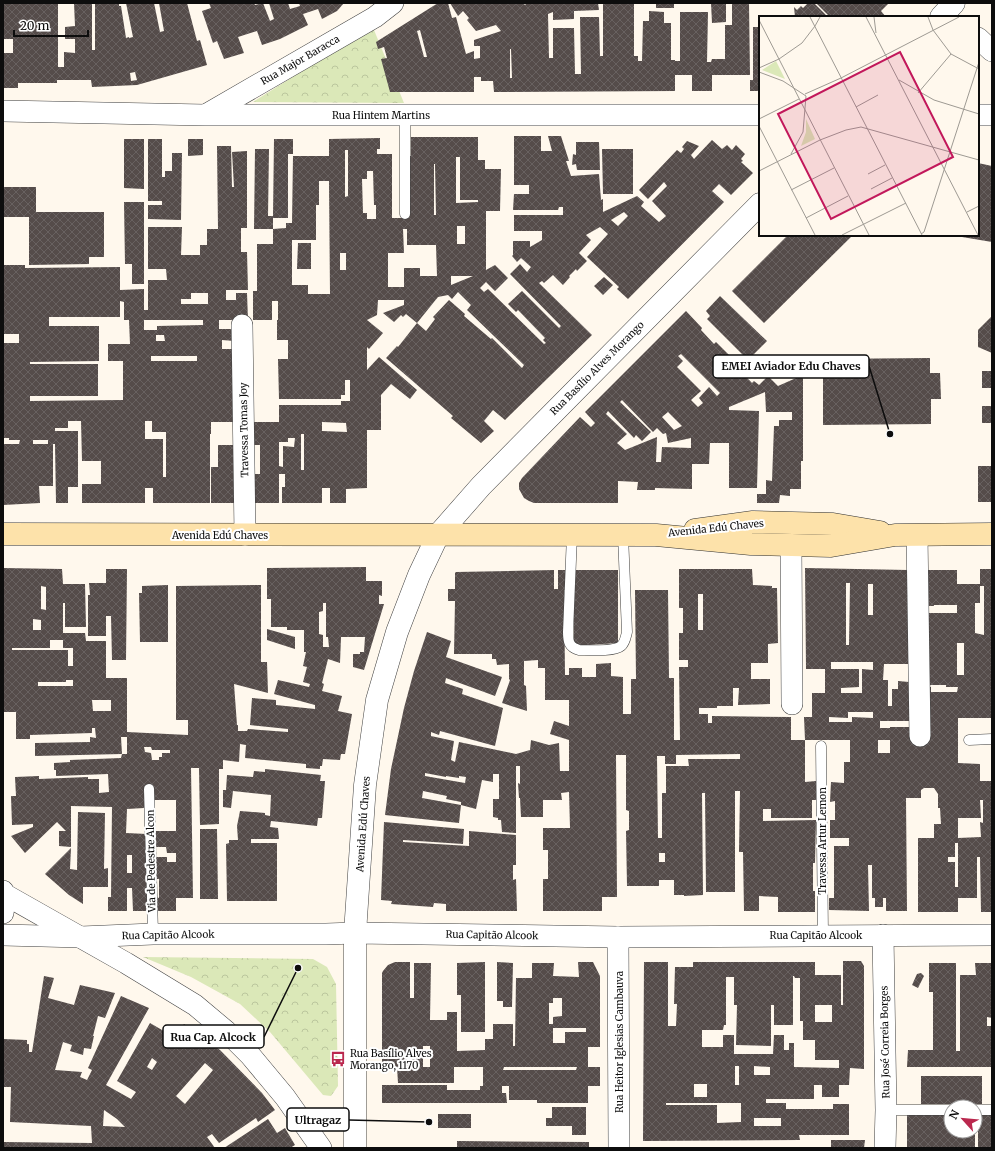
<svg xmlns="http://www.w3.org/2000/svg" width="995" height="1151" viewBox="0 0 995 1151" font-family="Merriweather,serif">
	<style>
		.park { fill: url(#park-crowns) }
		.building { fill: url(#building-cross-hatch); fill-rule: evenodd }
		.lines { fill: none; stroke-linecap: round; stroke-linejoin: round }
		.service-casing { stroke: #404040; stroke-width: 11 }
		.minor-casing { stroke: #404040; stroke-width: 22 }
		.tertiary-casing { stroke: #404040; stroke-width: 23 }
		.secondary-casing { stroke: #2f2f2f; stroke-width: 23 }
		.service { stroke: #fff; stroke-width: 10 }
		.minor { stroke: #fff; stroke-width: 21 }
		.tertiary { stroke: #fff; stroke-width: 22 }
		.secondary { stroke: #fde2aa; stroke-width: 22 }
		.labels { text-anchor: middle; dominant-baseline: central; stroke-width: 4; stroke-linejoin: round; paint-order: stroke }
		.street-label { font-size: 10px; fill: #0d0d0d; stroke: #fff }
		.poi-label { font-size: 10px; fill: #0d0d0d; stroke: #fff; text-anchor: start }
		.inset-road { fill: none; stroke: #9e9a93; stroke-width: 1 }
		.view { fill: #c2185b; fill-opacity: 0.15; stroke: #c2185b; stroke-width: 2 }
		.inset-edge { fill: none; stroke: #0d0d0d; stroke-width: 2 }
		.leader { fill: none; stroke: #0d0d0d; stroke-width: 1.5 }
		.callout-dot { fill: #0d0d0d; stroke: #fff; stroke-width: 1.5 }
		.callout { fill: #fff; stroke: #0d0d0d; stroke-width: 1.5 }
		.callout-label { font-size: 11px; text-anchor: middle; font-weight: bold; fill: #0d0d0d }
	</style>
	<defs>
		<pattern id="park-crowns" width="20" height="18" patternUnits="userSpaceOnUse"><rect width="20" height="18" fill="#dbe8b8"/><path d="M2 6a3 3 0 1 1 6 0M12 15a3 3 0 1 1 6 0" fill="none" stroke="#bbc69d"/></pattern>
		<pattern id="building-cross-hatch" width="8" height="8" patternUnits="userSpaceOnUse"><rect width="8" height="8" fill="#554c4a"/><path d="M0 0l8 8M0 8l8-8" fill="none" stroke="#686160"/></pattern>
	</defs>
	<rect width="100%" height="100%" fill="#fff8ed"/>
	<!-- park -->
	<g class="park">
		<polygon points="374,30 404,103 253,102 304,70"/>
		<polygon points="143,957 313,959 327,967 336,984 338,1086 331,1096 323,1095 270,1032 240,1004 191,977"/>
	</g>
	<!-- building -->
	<g class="building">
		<path d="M3 3H58V67H64V52L75 53V39H65V27L75 26 74 3H92V50H95V3H119V6H121L126 38 129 37V38L133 37 126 3H154L160 32 164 31 159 3H187L197 41 200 40 207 65 137 85 92 87 91 80H57V83H18V88H3V53H13V39H3ZM135 72 137 80 131 81 130 73Z"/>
		<polygon points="209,3 254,3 255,5 263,3 270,21 274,19 269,3 288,3 290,9 300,6 299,3 344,3 337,11 322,19 318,9 303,14 308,25 280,39 262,45 257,31 238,37 244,53 224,59 217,41 213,43 202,11 211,8"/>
		<path d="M438 3H448L452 18 456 17 466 54 474 51V59L480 58V46H474V40L501 31 496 25 476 31 467 20 469 18 463 11 458 16 450 3H464L465 4 467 3H523L525 5 527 3H598L599 10 574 11V19L553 20V12L548 14 549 58H553V28H574L575 74H581L580 17H599L600 56H603V3H634V56H638V61H642L643 21H649V11L664 12V23H671V60H675V61H680V12H708L707 62H711L712 59H725V25H732V3H749L750 75H712V91H692V75H675V91L494 92 493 81H481V77H474V92H390L381 59 387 58 384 47 378 49 376 42ZM420 30 427 57H424L417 31ZM510 49H511L512 78H510Z"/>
		<rect x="656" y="3" width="18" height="5"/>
		<polygon points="711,3 726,3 726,22 712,23"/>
		<polygon points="808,3 814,3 828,17 795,17 794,7 797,10 801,6 803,8"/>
		<polygon points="816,3 889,3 881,11 886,17 830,17"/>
		<polygon points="753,27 760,27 760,91 750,91 750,80 753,80"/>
		<path d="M514 136H541V151H552L548 136H561L569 161H566L571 176 599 174 601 200 603 199V212L637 196 644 202 641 206 659 222 666 216 652 201 667 186 664 182 648 199 639 190 677 150 681 153 684 149 682 147 687 141 699 146 691 155 694 159 712 140 722 149 727 145 732 150 736 145 745 154 741 159 743 161 741 162 753 173 731 195 719 184 712 191 724 202 628 299 617 289 619 287 587 257 608 234 600 227 586 235 591 240 579 253 587 261 577 271 576 269 569 276 570 277 563 285 553 275 544 283 542 281 539 283 592 335 505 420 493 410 484 421 494 431 481 443 451 418 453 416 386 358 397 346 398 347 417 323 426 331 435 319 433 317 449 300 465 314 464 316 491 339 492 338 522 368 524 365 467 310 471 305 458 292 452 299 448 295 438 297 417 323 406 314 403 317 401 315 394 322 383 313 404 305V300H378L377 315 367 320 383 333 369 349 367 347V370L379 357 417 390 410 399 391 384 381 395V430H367V488L346 489V503H330V488H322V503H282V487H285V474H279V503H252V474H260V445H252L251 422H279V405H341V401H350V380H345V395H341V399H279L278 359H288V340H277V320H278V301H272V320H253V291H257V244H273V229L286 228V223H292L293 156H329V139L380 138V149H377V154H392V218H403L407 156H411V137H478V160H485V169H501L500 211H486V270L495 265 508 278 495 291 486 282 480 288 484 292 488 289 544 344 546 343 543 340 545 338 518 310 516 312 508 304 522 291 559 328 561 326 510 274 520 264 527 272 531 267 521 258 517 262 512 256 513 255V241H530V247L542 240V231H514V215H563V207H559L558 210H513L514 194H529V185H514ZM345 150H348V196L345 197ZM456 157H460V200H478V202L456 203ZM434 164H435L436 215H434ZM367 171H373L374 205H376V219H367V213H363L362 179H367ZM319 181H329L330 294H308V285H292V240H316V205H319ZM624 212 628 216 618 226 611 220ZM457 226H465V244H457ZM403 229H407V245H436L437 276H420V268H404V287H388V253H404ZM340 253H346V270H340ZM451 276H473L451 285ZM322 422 346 423 347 432 322 431ZM301 434H304V470H301ZM288 438H295L294 447 283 446V467L279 466V442H288Z"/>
		<polygon points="124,139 144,139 144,189 124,188"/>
		<polygon points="148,139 162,139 162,177 165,177 165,171 172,171 172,153 182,153 181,220 148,219 148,205 162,205 162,201 148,201"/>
		<polygon points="188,139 203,139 203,155 188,156"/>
		<polygon points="274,139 293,139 293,154 288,154 288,218 273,218 273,229 254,229 255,149 269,149 268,216 273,216"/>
		<polygon points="576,142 599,142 600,170 577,170 576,164 572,165 573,154 576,155"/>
		<path d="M217 146H231L232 187H234L232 152 247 151V228H241V252H247L248 290H226V300H236V293H247L248 320H219V329H234V341L222 340V349H235L236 422H211V434H210V503H153V488H145V503H82V484H101V461H82L81 421H68V428H55V431H78V487H68V503H56L55 444H53V486H39L40 503 3 505V444H19L20 440H9V438H3V343H19V334H3V265H25V268L120 267V290L144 289V310H148V280H167L166 269H148V227H182L181 255H200V245H207V229H218ZM191 293H208V304H181V299H191ZM120 301 124 302V320H129L130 344H108V361H123V400L30 401V396H98V364H30V362L99 361V326H49V317H120ZM144 320H203V325L157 326V330H144ZM156 335H164L165 341H156ZM151 356H197V361H151ZM145 421H152V432H166V477H163V439H145ZM33 440H48V444H33Z"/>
		<polygon points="602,149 633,149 633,194 603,194"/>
		<polygon points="978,163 992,166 992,242 956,236 978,235"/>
		<polygon points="3,187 36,187 36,212 104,212 104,257 89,257 89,264 29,265 29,217 3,217"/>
		<polygon points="124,202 144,202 144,284 132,284 132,264 125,264"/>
		<polygon points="788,235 853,235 764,323 732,291"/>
		<polygon points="298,243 311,243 311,269 297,269"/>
		<polygon points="604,277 613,285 603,295 594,286"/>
		<polygon points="720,296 767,341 748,360 707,319 710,316 706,311"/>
		<path d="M686 311 702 328 701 330 714 344 716 342 732 358 730 360 752 383 754 381 759 385 768 376 778 386 803 375V461H801V489H790V496L780 495 779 503H757V494H766V480L772 481 774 426H779V420H792V412H766L765 392 729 407V410L759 411 757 488H729V443H710L709 464H692V489L655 488V490H637L638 482 618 481V503H534L529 501 524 498 519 489V483L522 478 580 417 591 427 595 423 585 412ZM681 354 720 393 717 396 709 387 699 398 703 403 698 407 691 400 701 391 677 367 683 361 678 356ZM622 400 653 432 657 428 663 434 666 433 668 443 691 438V448L662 447 661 462H656L657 437 625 450 617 443 627 434 606 414 608 411 634 438 636 435 642 441 651 432 620 402ZM668 412 682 426 674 430 662 417Z"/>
		<polygon points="992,316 992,353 978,347 978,330"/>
		<polygon points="930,358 930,373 940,373 941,399 931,399 931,424 823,425 823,359"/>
		<rect x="982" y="371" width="10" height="17"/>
		<rect x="982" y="406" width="10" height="17"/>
		<polygon points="218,445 238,445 238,503 211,503 211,467 218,467"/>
		<rect x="978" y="466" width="14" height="36"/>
		<path d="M366 567V581H382V596L379 595V604H384L364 670 353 667V654H360V652H364L365 637H341L340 663 328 659 322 683 324 684 322 691 342 696 338 711 352 714 345 754H341L340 760 323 759 322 766H320V769L306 768V764L245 758 246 745 240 744 239 762 223 760V769H219V824L200 825 199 768H191L193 898H176V911H156V897L159 898V879H156V857H167V862H176V853H167L166 847H156L155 831H176V800H152V786H144V808L127 809 126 833 147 834V911H133L132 888H127V911H108V897H111L112 807 71 806V847L59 846V831H66L57 822 25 853 11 836 33 827V824L12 825 11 796H16L15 777 39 776V779L88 777V779H99V793L109 792 108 774 56 776V770H54V763L70 762V760L121 758 122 754 35 756V743L90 742V737L96 738 95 728H92V733L30 735V739H16V712H3V568L62 569 63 584H85L86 627H65V603H63V633H85L86 641H106V678H127V732L188 735V720H176V586L261 585V662H267L268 693 234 684 237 725H238V731H247L248 729 288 732V729L250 725 252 698 276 700V705L315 709V705L274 694 278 680 309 687 310 684 303 682 307 667 303 666 306 652H304V630H287V627H271V599H267V568ZM41 586 46 587V610L41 609ZM323 603H326V637H328L329 647H323V635L319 634V612L323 611ZM33 619 41 620V630H33ZM50 640H63V648H73V666H68V650H12V648H50ZM66 680H73V686H38V682H66ZM92 700H111V711H93ZM121 737H127V754H122ZM144 747H151L152 750H170V753H162V757H159V760H152L151 753 145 752ZM127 855H132V873H127Z"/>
		<path d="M805 568 908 570 909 664H884L883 680H888V706H892V689H898V681L909 682V706H911V721H880V728H890V727H914L923 687H931V692H957L958 687H946V685H923L922 613H957V605H934V606H922V570H957V584H980V569H992V718H958V763L980 764V781H992V912H981L980 857H977V898H958V912H918V838H934V824H941L940 808H938V794L934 788H924L921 790V798H906L907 911H886V898H883V907H875V898H872V865H868L869 911 829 910V898H834V846H849V838H830V820H835V801L830 802 831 782 844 783V762H850V740H805L804 717H812V693H825V669H806ZM846 583H850L849 645H846ZM868 584H873V615H868ZM980 586H984V635L975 633V603H980ZM957 643H964V675H957ZM831 662H873V670L862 669V693H841V688L859 687V669H831ZM848 712H873V718L852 717V722H829V717L848 718ZM878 740H890V753H878ZM980 800H983V823L980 822 981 837 958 838V818H981ZM955 843H958V887H955V862H948V857H955Z"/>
		<polygon points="106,569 127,569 126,660 112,660 111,616 106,616 106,636 88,636 88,595 90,595 89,583 106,583"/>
		<path d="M679 569H752L753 585 772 586V588H777L778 643 768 644V663H751V679H770V704L738 705 739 688H733V706H717V708H699V714H708V723H712V716L791 717V740H805V782L816 781V800H812V818H771V809H763V821L816 820 815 863H813V891H815V912H778V897L759 896V911H744L743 852H739L740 791H735V892H706L705 793H702L703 895 684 896V895H674V880H659V886H627L626 831 629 830V811L626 810V755H616L617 897H602V911H543V879H548V850H543V828H570L569 792 561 793 562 800H543V817H521L520 798H519L518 783 520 784V766H516V833L502 832 501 820H498V818L493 817V799H499V774H493V782L482 780 476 809 461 805V802L446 799 447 796 423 791 422 798 461 805 459 823 385 815 391 769 404 708 414 671 427 632 451 641 446 657 502 677 495 696 446 678 445 683 463 689 462 694 503 708 495 746 440 731 439 735 431 732V736L454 741 451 760 455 762 459 742 516 754 530 750 531 740 549 745 559 743 560 771H569V740L550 734 554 721 569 726V700H545V668H538V660L524 661V685L526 686 527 711 502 703 510 680 509 679V664L497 665 496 659H492V654H454L455 601H448V589H455V573L456 572 554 570V589H558V570H569V590H564L565 675H569V668H582V677H596V664L611 663V676L623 677V714H631V679H636L635 590H668L669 678H674V740H680L679 667H688V660H679V633H683V608H679ZM698 594H703V630H698ZM740 754V759H688L689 766H666V793H662V838H658L657 756H665V764H676V755ZM425 773 446 777V776L459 778V776L466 777 465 783 425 776ZM659 853H665V862H659Z"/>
		<polygon points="574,570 618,570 618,643 574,646"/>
		<polygon points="168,585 168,642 140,642 139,593 142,593 142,586"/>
		<polygon points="267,629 295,637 295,649 267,640"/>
		<polygon points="265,769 321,775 320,781 325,781 322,818 318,818 317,826 271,821 270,827 278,828 279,839 251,839 251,843 277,843 277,901 227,901 226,844 229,843 229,840 238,840 237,826 240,811 265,813 265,815 270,816 271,795 233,791 231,808 223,807 223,790 226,790 227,775 253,777 254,771 265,772"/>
		<polygon points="78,812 105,813 104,869 108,868 108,887 83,887 83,904 69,895 45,874 71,848 70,869 77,870"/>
		<polygon points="384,822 464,829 463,844 403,840 403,842 469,846 469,831 516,835 516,865 513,865 513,880 516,879 517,911 446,911 446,904 434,903 433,907 391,904 392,901 381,900"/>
		<polygon points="200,829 217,829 218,899 200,899"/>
		<path d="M843 961H861L864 966V1069L850 1068 849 1085H839V1097H822V1085H814V1099H766V1103H786V1109H833V1104H849V1135H799L800 1140 643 1141 644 962H668V1026H676L677 1004H674L675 967H693V962H815V975H841V1005H843ZM793 976H794L795 978H800V1021H803V1040H815V1060H839V1068L794 1067V1043H789V1050H784V1035H774L773 1054H734V1035H723V1047H702V1030H723L724 1025H726V977H734V1005H737L736 1045 771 1046V1005H774V1025H793ZM815 1005H832V1022H815ZM735 1066H739V1085H735ZM754 1066 770 1067V1075H754ZM694 1084H707V1097H694ZM666 1103H741V1122L717 1123V1105H666ZM754 1118H781V1126H754Z"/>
		<path d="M395 962H410V998H414V963H431L430 1020H447V1012H457V1051L485 1050V1039H493V1024H513V1046H515L516 978H532V963H554L553 976 579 977 578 962H593L600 976V1047H588V1067H600V1086H588V1103H537V1100H509V1086H502V1093H506L507 1103H382V1085H447V1090H480V1086H483V1067H454V1083H398L397 1067H382V973L383 971 388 965ZM553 998H562V1016L553 1017V1024H549V1003H553ZM553 1028H586V1032H565V1043H553ZM423 1046H430V1067H423ZM504 1067H577L576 1070H503Z"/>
		<polygon points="485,962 485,1032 461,1032 461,995 457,995 457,963"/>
		<polygon points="497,962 513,963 512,1007 503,1007 503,1001 497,1001"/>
		<polygon points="929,963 956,963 956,1051 960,1051 960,975 976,975 975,963 992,963 992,1018 987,1017 987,1026 992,1026 992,1067 907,1067 908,1050 933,1050 933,992 929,992"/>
		<polygon points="921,973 924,976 918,988 912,985 917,974"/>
		<path d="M44 976 54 978 48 998 74 1005 80 985 115 993 105 1018 98 1016 93 1036H94L91 1049 84 1048 83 1055 70 1051 72 1045 63 1042 55 1070 82 1072 80 1077 87 1080 92 1070 88 1068 121 996 149 1008 106 1085 131 1099 136 1092 117 1081 150 1023 174 1037 184 1024 220 1050 262 1093 275 1110 258 1122 256 1118 219 1143 212 1134 207 1137 215 1148H3V1142L92 1143 91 1126 10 1122 11 1087H3V1039L27 1040V1044H29V1052H32ZM152 1058 157 1062 152 1070 147 1067ZM205 1063 213 1070 185 1104 176 1096ZM104 1110 117 1119 125 1127 103 1126Z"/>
		<rect x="921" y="1076" width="61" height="28"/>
		<polygon points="552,1107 586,1107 586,1135 572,1135 572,1126 546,1126 546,1118 552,1118"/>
		<rect x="438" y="1114" width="33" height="14"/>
		<polygon points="907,1115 951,1115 951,1131 975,1131 975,1148 907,1148"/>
		<rect x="978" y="1115" width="14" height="33"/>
		<polygon points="268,1119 277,1133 285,1128 295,1145 290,1148 224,1148"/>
		<polygon points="831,1140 865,1140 864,1148 831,1148"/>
		<polygon points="457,1141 589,1142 589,1148 457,1148"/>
	</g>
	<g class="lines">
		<defs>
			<g id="service">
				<polyline points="405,115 405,214"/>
				<path d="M572 535 568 632C568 642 569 647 579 650 588 650 614 652 621 646 625 643 626 636 627 632L623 535"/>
				<polyline points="969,740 992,739"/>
				<polyline points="821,746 823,935"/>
				<polyline points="149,789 153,934"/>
				<polyline points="886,1110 951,1110"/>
				<polyline points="975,1110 992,1110"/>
			</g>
			<g id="minor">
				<polyline points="978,38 992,51"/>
				<polyline points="3,111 205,115 760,115"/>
				<polyline points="207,114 375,17 393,3"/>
				<polyline points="978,115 992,115"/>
				<polyline points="242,325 245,535"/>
				<polyline points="917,535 920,736"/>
				<polyline points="791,545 792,704"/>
				<polyline points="3,891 5,901 3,913"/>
				<polyline points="4,894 126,963 195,1005 226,1031 250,1055 285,1097 321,1148"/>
				<polyline points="3,935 81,937 153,934 326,934 355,933 618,937 992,935"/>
				<polyline points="883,935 886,1110 885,1148"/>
				<polyline points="618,937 619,1148"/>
			</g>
			<g id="tertiary">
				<polyline points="941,17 954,3"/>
				<polyline points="355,1148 355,933 365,785 377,700 397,632 419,575 438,535 481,486 760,204"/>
			</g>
			<g id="secondary">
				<polyline points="695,530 753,522 833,524 880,532"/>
				<polyline points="3,534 656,535 751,544 831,546 895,535 992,534"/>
			</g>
		</defs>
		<!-- service casing -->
		<use href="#service" class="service-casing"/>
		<!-- minor casing -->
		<use href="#minor" class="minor-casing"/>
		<!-- tertiary casing -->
		<use href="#tertiary" class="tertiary-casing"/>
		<!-- secondary casing -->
		<use href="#secondary" class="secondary-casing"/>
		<!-- service -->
		<use href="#service" class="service"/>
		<!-- minor -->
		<use href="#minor" class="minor"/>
		<!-- tertiary -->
		<use href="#tertiary" class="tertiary"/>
		<!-- secondary -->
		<use href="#secondary" class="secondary"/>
	</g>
	<!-- icons -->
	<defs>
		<symbol id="bus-bare" viewBox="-9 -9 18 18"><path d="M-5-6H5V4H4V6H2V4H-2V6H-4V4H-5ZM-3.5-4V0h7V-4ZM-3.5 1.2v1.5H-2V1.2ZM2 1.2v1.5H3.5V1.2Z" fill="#ba284e" stroke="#fff" stroke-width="2.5" paint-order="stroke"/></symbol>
	</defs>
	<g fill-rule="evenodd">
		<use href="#bus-bare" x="327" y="1048" width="22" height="22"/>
	</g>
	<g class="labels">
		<!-- street labels -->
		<g class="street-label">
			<text transform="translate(300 60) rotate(-30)">Rua Major Baracca</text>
			<text x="381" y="115">Rua Hintem Martins</text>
			<text transform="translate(597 368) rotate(-45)">Rua Basílio Alves Morango</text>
			<text transform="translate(244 430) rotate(-91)">Travessa Tomas Joy</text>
			<text transform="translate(716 528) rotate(-6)">Avenida Edú Chaves</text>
			<text x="220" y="535">Avenida Edú Chaves</text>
			<text transform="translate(363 824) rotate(-86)">Avenida Edú Chaves</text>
			<text transform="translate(822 841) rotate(-90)">Travessa Artur Lemon</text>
			<text transform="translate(151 861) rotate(-91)">Via de Pedestre Alcon</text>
			<text transform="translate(168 935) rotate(-1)">Rua Capitão Alcook</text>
			<text transform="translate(492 935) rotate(1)">Rua Capitão Alcook</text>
			<text x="816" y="935">Rua Capitão Alcook</text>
			<text transform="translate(619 1042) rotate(-90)">Rua Heitor Iglesias Cambauva</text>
			<text transform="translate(885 1042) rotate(-91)">Rua José Correia Borges</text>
		</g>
		<!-- poi labels -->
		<g class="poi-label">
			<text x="350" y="1053">Rua Basílio Alves<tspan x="350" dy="12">Morango, 1170</tspan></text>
		</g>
	</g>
	<!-- overview -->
	<g transform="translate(759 16)">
		<rect width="220" height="220" fill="#fff8ed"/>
		<path d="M17 45 26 63 3 54ZM47 103 56 123 42 130 47 116Z" fill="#dbe8b8"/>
		<path class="inset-road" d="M51 1 163 219M107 1 219 219M115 1 117 17M169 1 174 14 192 38 220 53M0 4 110 219M0 52 20 43 43 27 56 10 61 1M0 56 24 65 47 80 44 116 32 138M140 64 175 84 220 98M159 77 192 38M46 78 82 62 200 1M97 91 119 79M0 103 40 83M0 110 56 219M0 155 61 124 87 114 102 111 220 144M109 158 126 149M112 173 133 162M32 174 75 152M208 196 220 190M47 202 89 180M162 218 165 216 220 46M83 219 147 187"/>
		<path class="view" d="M141 36 194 141 72 203 19 98Z"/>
		<rect width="220" height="220" class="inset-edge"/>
	</g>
	<!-- callouts -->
	<path class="leader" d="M890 434L869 366M298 968L264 1037M429 1122L349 1120"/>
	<g class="callout-dot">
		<circle cx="890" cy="434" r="4"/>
		<circle cx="298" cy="968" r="4"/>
		<circle cx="429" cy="1122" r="4"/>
	</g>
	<g class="callout">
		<rect x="713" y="355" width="156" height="23" rx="4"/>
		<rect x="163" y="1025" width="101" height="23" rx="4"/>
		<rect x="287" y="1108" width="62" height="23" rx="4"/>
	</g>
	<g class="callout-label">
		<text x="791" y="370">EMEI Aviador Edu Chaves</text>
		<text x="213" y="1041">Rua Cap. Alcock</text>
		<text x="318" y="1124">Ultragaz</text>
	</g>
	<!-- border -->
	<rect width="995" height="1151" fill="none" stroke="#0d0d0d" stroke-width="8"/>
	<!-- north arrow -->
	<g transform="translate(963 1119) rotate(297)"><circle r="19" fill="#ffffff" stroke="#9e9e9e"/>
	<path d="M0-3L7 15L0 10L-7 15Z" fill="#ba284e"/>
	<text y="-6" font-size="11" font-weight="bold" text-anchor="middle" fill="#0d0d0d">N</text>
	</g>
	<!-- scale -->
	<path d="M14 30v6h74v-6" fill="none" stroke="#0d0d0d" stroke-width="2"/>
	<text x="20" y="30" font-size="12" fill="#0d0d0d" stroke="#ffffff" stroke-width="3" paint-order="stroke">20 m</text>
</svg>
